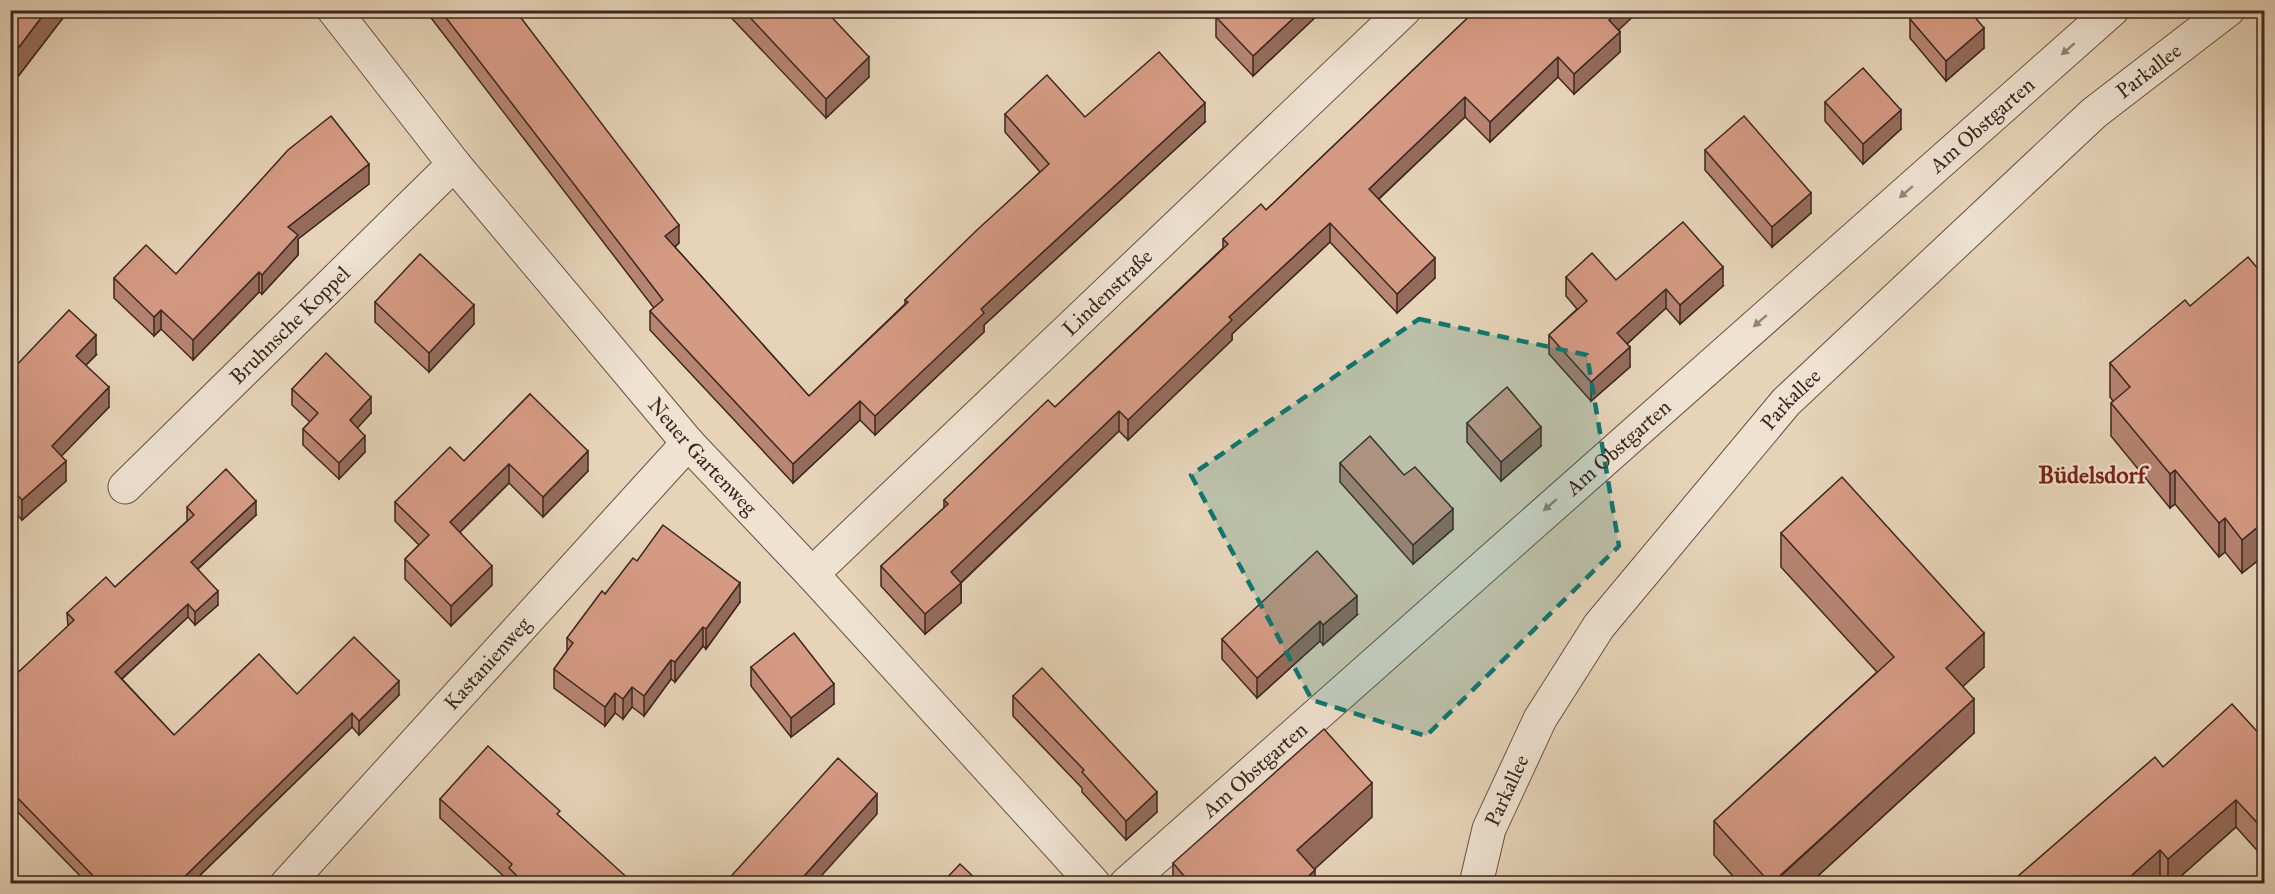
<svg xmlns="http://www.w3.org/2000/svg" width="2275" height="894" viewBox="0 0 2275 894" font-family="'IM FELL Great Primer',serif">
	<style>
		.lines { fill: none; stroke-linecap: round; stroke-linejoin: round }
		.minor-casing { stroke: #665245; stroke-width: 35 }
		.minor { stroke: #efe2d1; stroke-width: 33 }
		.wall { fill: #b78472; stroke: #3c271f; stroke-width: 1.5 }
		.shaded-wall { fill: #956c5c; stroke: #3c271f; stroke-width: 1.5 }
		.building { fill: #d59a84; stroke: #3c271f; stroke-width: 1.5 }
		.oneway { fill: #968478 }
		.marked { fill: #0f766e; fill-opacity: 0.2; stroke: #0f766e; stroke-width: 4.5; stroke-dasharray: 12 8; stroke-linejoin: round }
		.labels { text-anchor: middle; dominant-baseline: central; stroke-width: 4.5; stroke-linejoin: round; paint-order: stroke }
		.street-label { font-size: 21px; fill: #3c271f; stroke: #efe2d1 }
		.quarter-label { font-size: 24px; font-weight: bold; fill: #7a1f14; stroke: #efe2d1 }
	</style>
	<rect width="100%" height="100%" fill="#e6d3b8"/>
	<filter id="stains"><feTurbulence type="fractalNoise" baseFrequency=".00333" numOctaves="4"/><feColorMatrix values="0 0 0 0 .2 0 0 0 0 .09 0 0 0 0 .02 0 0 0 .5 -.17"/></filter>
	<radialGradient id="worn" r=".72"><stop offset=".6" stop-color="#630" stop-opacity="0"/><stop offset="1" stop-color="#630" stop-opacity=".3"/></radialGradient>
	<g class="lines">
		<defs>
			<g id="minor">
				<path id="s1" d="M334 10 454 164 688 443 812 574 1094 884"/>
				<path id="s2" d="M125 487 454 164"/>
				<path id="s3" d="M812 574 1404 10"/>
				<path id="s4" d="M287 884 688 443"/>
				<path id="s5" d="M1126 884 2112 10"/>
				<path id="s6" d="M1476 884 1489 829 1540 719 1599 626 1786 402 2094 113 2228 10"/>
			</g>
		</defs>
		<!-- minor casing -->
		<use href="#minor" class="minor-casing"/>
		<!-- minor -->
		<use href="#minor" class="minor"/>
	</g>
	<!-- wall -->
	<g class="wall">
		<polygon points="10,10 69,10 13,83 10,81"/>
		<polygon points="425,10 515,10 679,243 675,247 809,396 905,304 905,300 1040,172 1005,132 1005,114 1205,122 984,325 984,332 875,435 860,420 793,483 650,330 650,311 654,308"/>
		<polygon points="724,10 825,10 869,77 826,118"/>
		<polygon points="1223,10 1323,10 1253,76 1216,37 1216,17"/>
		<polygon points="1476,10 1619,30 1620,52 1574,94 1558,77 1490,142 1465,117 1379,199 1435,278 1397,313 1330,242 1232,334 1232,340 1128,440 1119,431 961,583 961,603 925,634 881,586 881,566 944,508 944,500 1055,407 1223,248 1223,239 1266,210"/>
		<polygon points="1910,19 1984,48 1946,81 1910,38"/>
		<polygon points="1825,102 1901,129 1863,164 1825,121"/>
		<polygon points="1705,150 1811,213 1772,247 1705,170"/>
		<polygon points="369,184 298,239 298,255 262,294 259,292 193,360 161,329 154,336 114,298 114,278 176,274"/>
		<polygon points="1566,277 1616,280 1723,286 1680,324 1666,308 1627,344 1630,367 1591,401 1549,354 1549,335 1577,309 1566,296"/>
		<polygon points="2265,277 2265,555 2242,573 2225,552 2219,557 2175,504 2170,508 2111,436 2111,403 2113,401 2110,397 2110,363 2190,306"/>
		<polygon points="375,302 474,324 429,372 375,322"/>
		<polygon points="96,355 86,365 109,407 61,456 66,481 22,520 10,507 10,372"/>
		<polygon points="292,389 371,413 357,428 365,452 339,479 303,445 303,429 310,422 292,405"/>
		<polygon points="530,394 588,471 543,517 509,483 460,532 492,585 451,626 405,579 405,559 419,545 395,521 395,502 464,461"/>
		<polygon points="1467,423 1541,446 1501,481 1467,442"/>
		<polygon points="1340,463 1453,529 1413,564 1340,482"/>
		<polygon points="187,507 256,515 198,569 218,605 195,625 188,617 122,679 174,735 297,694 399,695 359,735 352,727 191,884 88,884 10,804 10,680 68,627 67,613 115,587 187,521"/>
		<polygon points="1781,533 1984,667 1963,686 1974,733 1809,884 1740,884 1714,855 1714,821 1877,672 1781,567"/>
		<polygon points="637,561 740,602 706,649 703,646 675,682 671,679 644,716 632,707 623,719 615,713 605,726 554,688 554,669 567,651 567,638 605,594"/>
		<polygon points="1357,615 1323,645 1320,641 1257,698 1222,659 1222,639"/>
		<polygon points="751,667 834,704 791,737 751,686"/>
		<polygon points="1013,696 1157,812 1126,840 1082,792 1082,788 1013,716"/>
		<polygon points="2265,740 2265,859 2236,827 2172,884 2165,884 2160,878 2153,884 2009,884 2163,767"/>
		<polygon points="440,799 560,817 631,884 509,884 509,881 440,818"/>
		<polygon points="1372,817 1314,869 1315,884 1173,884 1173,863"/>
	</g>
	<!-- shaded-wall -->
	<g class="shaded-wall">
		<polygon points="47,10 69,10 13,83 13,55"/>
		<polygon points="1302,10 1323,10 1253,76 1253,56"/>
		<polygon points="1619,10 1640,10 1609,39 1609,20"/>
		<polygon points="1984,28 1984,48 1946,81 1946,61"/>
		<polygon points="1620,32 1620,52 1574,94 1574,74"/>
		<polygon points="869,57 869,77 826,118 826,99"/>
		<polygon points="1558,57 1558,77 1490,142 1490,122"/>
		<polygon points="1465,97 1465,117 1369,208 1369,189"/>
		<polygon points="1205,103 1205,122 984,325 984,332 875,435 875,416 981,309"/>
		<polygon points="1901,110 1901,129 1863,164 1863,144"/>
		<polygon points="369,164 369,184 298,239 298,255 262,294 262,275 288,227"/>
		<polygon points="1811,193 1811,213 1772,247 1772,227"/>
		<polygon points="1330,223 1330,242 1232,334 1232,340 1128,440 1128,420 1229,317"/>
		<polygon points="679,225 679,243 665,255 665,236"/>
		<polygon points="1435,258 1435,278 1397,313 1397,294"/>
		<polygon points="1723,267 1723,286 1680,324 1680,305"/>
		<polygon points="259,272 259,292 193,360 193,340"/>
		<polygon points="1666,289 1666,308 1617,353 1617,333"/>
		<polygon points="474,305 474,324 429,372 429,353"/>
		<polygon points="161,310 161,329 154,336 154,317"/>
		<polygon points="96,335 96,355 76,375 76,356"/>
		<polygon points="1630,347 1630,367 1591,401 1591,382"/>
		<polygon points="109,387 109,407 52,466 52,446"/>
		<polygon points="371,397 371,413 350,436 350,420"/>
		<polygon points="860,401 860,420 793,483 793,464"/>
		<polygon points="1119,411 1119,431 952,591 961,583 961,603 925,634 925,614 951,572"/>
		<polygon points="1541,427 1541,446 1501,481 1501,462"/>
		<polygon points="365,436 365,452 339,479 339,463"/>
		<polygon points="588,451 588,471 543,517 543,497"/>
		<polygon points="66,461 66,481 22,520 22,500"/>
		<polygon points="509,464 509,483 450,542 450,522"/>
		<polygon points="2175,470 2175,504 2170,508 2170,474"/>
		<polygon points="256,501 256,515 191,575 191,562"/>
		<polygon points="1453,509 1453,529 1413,564 1413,545"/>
		<polygon points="2225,518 2225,552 2219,557 2219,523"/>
		<polygon points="2265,521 2265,555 2242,573 2242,540"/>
		<polygon points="492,566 492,585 451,626 451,606"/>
		<polygon points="740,583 740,602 706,649 706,629"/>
		<polygon points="218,591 218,605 195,625 195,612"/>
		<polygon points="1357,596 1357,615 1323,645 1323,625"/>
		<polygon points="188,604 188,617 115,685 115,672"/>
		<polygon points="1320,621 1320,641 1257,698 1257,678"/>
		<polygon points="703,627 703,646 675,682 675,662"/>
		<polygon points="1984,633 1984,667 1946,702 1946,668"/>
		<polygon points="671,660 671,679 644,716 644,696"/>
		<polygon points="399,681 399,695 359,735 359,721"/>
		<polygon points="834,684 834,704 791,737 791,718"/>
		<polygon points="632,687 632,707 623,719 623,699"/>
		<polygon points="615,693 615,713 605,726 605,707"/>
		<polygon points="1974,699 1974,733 1809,884 1772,884"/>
		<polygon points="352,713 352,727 191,884 177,884"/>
		<polygon points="1372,783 1372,817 1298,884 1297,850"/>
		<polygon points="1157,792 1157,812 1126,840 1126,821"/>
		<polygon points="877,794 877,814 814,884 797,884"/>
		<polygon points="2236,800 2236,827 2172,884 2168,884 2168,859"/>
		<polygon points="2160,850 2160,878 2153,884 2122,884"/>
		<polygon points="1315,870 1315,884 1300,884"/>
	</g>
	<!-- building -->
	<g class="building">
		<polygon points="10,10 47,10 13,55 10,54"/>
		<polygon points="440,10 515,10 679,225 665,236 809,396 908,302 905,300 977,230 1049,164 1005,114 1047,75 1085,117 1159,52 1205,103 981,309 984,313 875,416 860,401 793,464 650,311 663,300"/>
		<polygon points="743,10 825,10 869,57 826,99"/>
		<polygon points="1223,10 1302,10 1253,56 1216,17"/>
		<polygon points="1476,10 1619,10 1609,20 1620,32 1574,74 1558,57 1490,122 1465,97 1369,189 1435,258 1397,294 1330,223 1229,317 1232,320 1128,420 1119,411 951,572 961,583 925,614 881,566 948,504 944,500 1048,400 1055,407 1228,244 1223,239 1261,204 1266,210"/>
		<polygon points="1919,10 1969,10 1984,28 1946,61 1910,19"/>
		<polygon points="1863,68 1901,110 1863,144 1825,102"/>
		<polygon points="331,116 369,164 288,227 298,235 262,275 259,272 193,340 161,310 154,317 114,278 146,245 176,274 288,150"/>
		<polygon points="1744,116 1811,193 1772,227 1705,150"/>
		<polygon points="1683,222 1723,267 1680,305 1666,289 1617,333 1630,347 1591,382 1549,335 1587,301 1566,277 1592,253 1616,280"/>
		<polygon points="420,254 474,305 429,353 375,302"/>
		<polygon points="2248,257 2265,277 2265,521 2242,540 2225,518 2219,523 2175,470 2170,474 2111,403 2130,387 2110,363 2185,300 2190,306"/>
		<polygon points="69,310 96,335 76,356 109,387 52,446 66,461 22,500 10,487 10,372"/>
		<polygon points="326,353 371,397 350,420 365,436 339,463 303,429 318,413 292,389"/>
		<polygon points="1507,387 1541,427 1501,462 1467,423"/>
		<polygon points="530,394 588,451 543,497 509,464 450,522 492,566 451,606 405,559 429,535 395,502 450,447 464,461"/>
		<polygon points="1370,436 1404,475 1415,467 1453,509 1413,545 1340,463"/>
		<polygon points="226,469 256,501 191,562 218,591 195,612 188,604 115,672 174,735 259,654 297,694 354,637 399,681 359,721 352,713 177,884 101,884 10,790 10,680 74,620 67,613 106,577 115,587 194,515 187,507"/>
		<polygon points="1842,477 1984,633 1946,668 1974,699 1771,884 1714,821 1894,657 1781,533"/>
		<polygon points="663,525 740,583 706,629 703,627 675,662 671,660 644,696 632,687 623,699 615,693 605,707 554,669 573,643 567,638 602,591 605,594 633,558 637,561"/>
		<polygon points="1317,551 1357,596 1323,625 1320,621 1257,678 1222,639"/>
		<polygon points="794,633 834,684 791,718 751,667"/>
		<polygon points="1042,668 1157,792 1126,821 1082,772 1084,770 1013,696"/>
		<polygon points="2232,704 2265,740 2265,831 2236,800 2168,859 2160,850 2122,884 2009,884 2155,757 2163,767"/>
		<polygon points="1324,729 1372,783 1297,850 1315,870 1300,884 1191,884 1173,863"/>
		<polygon points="488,746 560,811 557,814 631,881 629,884 525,884 509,868 512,864 440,799"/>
		<polygon points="838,758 877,794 797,884 724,884"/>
		<polygon points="960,864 981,884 941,884"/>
	</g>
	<!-- one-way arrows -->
	<defs><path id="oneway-solid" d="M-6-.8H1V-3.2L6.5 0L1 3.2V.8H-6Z" transform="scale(1.5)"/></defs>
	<g class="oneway">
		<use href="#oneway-solid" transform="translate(2068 49) rotate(139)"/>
		<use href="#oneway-solid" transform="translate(1906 192) rotate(139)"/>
		<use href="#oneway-solid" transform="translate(1760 321) rotate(139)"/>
		<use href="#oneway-solid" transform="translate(1550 505) rotate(139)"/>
	</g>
	<!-- marked area -->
	<path class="marked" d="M1419 319 1587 355 1619 546 1426 736 1312 700 1191 475Z"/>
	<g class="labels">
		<!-- street labels -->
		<g class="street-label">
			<text stroke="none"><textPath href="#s6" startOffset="1071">Parkallee</textPath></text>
			<text stroke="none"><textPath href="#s5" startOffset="1144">Am Obstgarten</textPath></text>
			<text stroke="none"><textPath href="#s3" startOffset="408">Lindenstraße</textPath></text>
			<text stroke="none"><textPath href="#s2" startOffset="231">Bruhnsche Koppel</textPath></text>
			<text stroke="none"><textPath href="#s6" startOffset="585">Parkallee</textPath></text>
			<text stroke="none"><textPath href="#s5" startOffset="658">Am Obstgarten</textPath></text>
			<text stroke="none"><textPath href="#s1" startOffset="579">Neuer Gartenweg</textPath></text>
			<text stroke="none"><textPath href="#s4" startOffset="298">Kastanienweg</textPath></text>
			<text stroke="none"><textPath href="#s5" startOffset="172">Am Obstgarten</textPath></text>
			<text stroke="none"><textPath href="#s6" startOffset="99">Parkallee</textPath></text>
		</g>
		<!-- quarter labels -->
		<g class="quarter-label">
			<text x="2092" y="475">Büdelsdorf</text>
		</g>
	</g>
	<!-- margin -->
	<rect width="2275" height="894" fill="none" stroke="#e6d3b8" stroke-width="36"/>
	<rect x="12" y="12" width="2251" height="870" fill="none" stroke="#3c271f" stroke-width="3"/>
	<rect x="18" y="18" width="2239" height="858" fill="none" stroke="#3c271f" stroke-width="1.5"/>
	<rect width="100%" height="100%" filter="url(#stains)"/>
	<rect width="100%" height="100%" fill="url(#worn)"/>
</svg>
